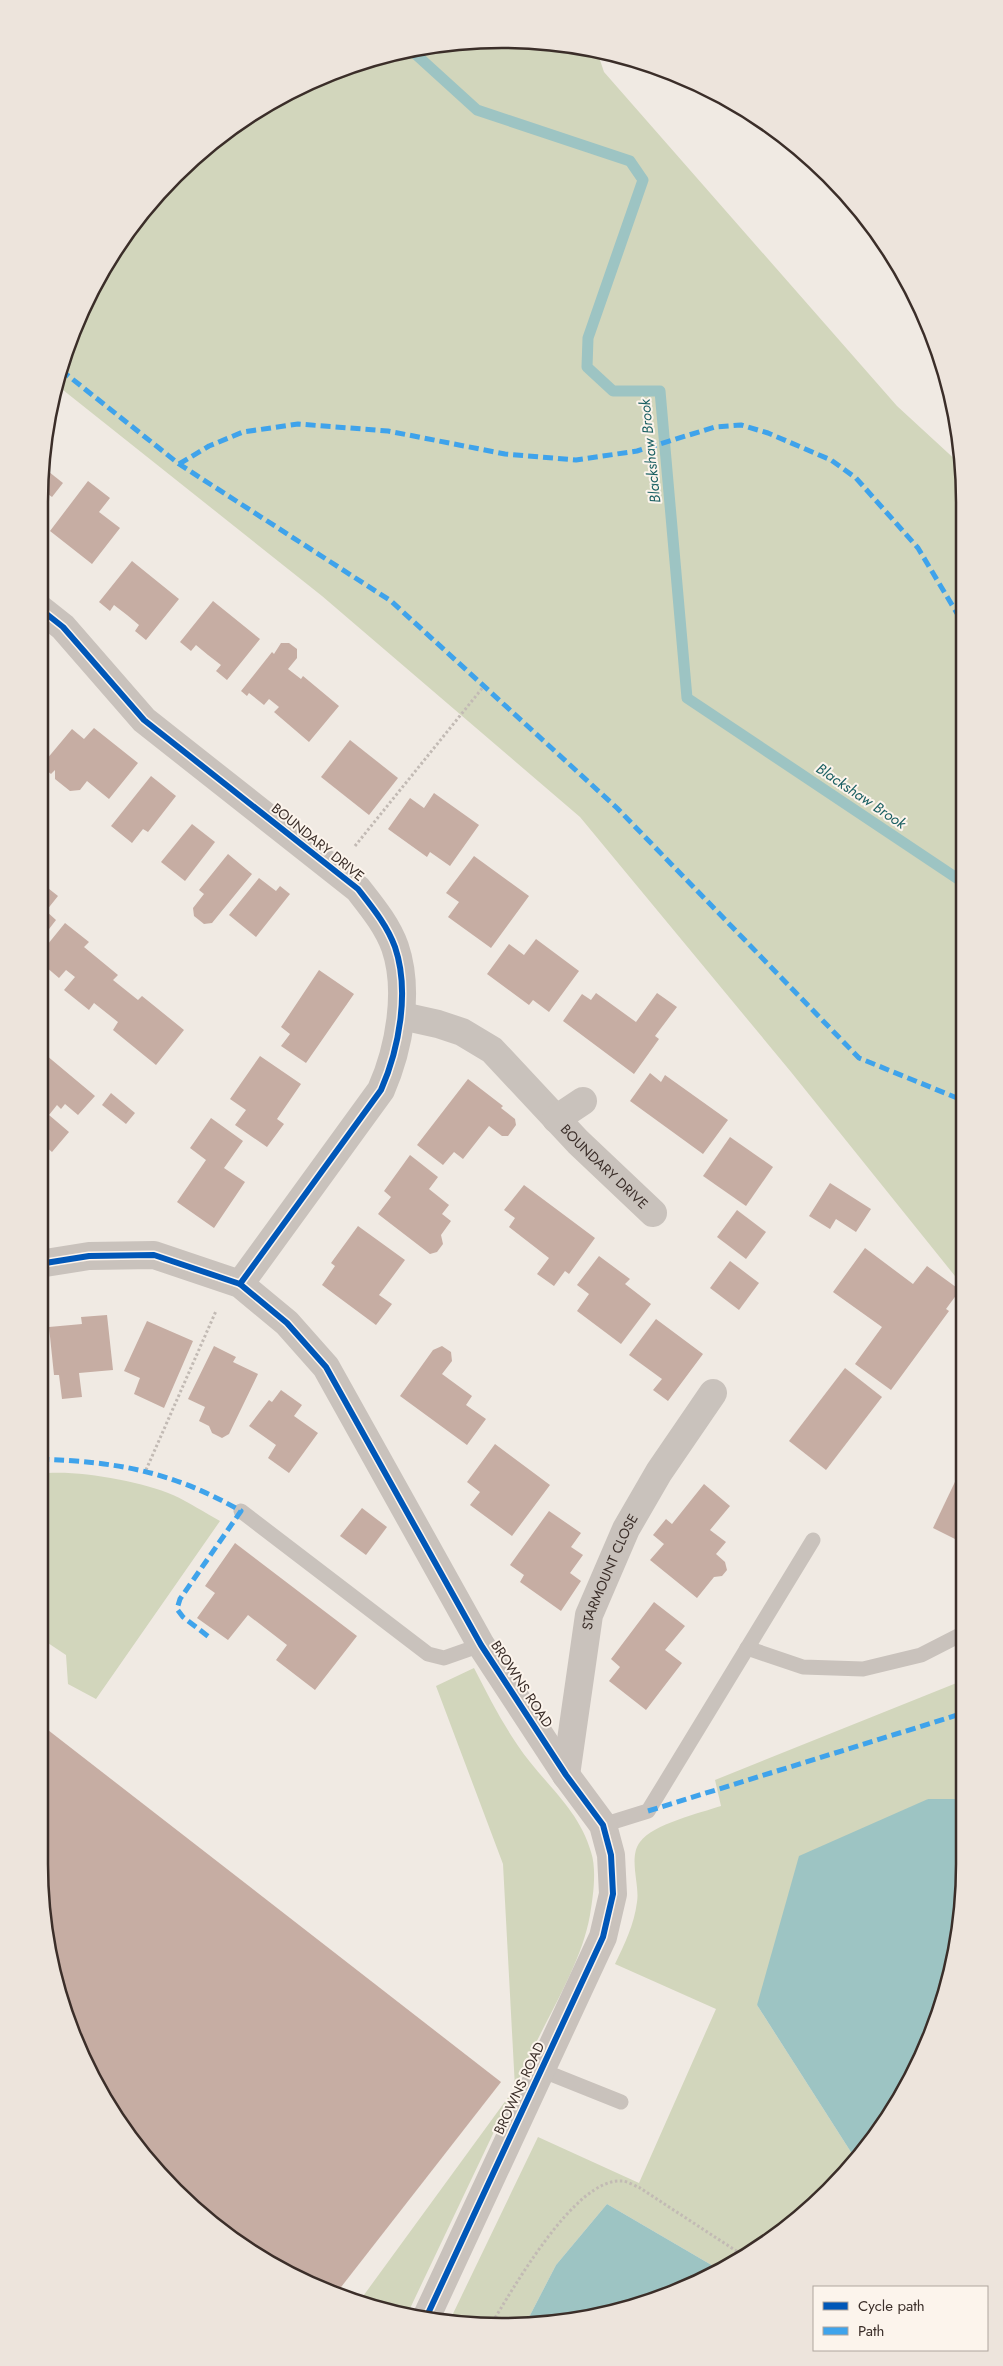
<svg xmlns="http://www.w3.org/2000/svg" width="1003" height="2366" viewBox="0 0 1003 2366" font-family="Jost,sans-serif">
	<style>
		.green { fill: #d2d6bc }
		.water { fill: #9dc4c3 }
		.lines { fill: none; stroke-linecap: round; stroke-linejoin: round }
		.stream { stroke: #9dc4c3; stroke-width: 11 }
		.building { fill: #c6ada3 }
		.path { stroke: #c2bab4; stroke-width: 3; stroke-dasharray: 2.5 2.5; stroke-linecap: butt }
		.lane { stroke: #c9c2bc; stroke-width: 15 }
		.street { stroke: #c9c2bc; stroke-width: 28 }
		.quiet { stroke: #3fa3eb; stroke-width: 5; stroke-dasharray: 10 5; stroke-linecap: butt }
		.cycleway-casing { stroke: #fcf4ec; stroke-width: 9 }
		.cycleway { stroke: #0057b8; stroke-width: 6 }
		.labels { text-anchor: middle; dominant-baseline: central; stroke-width: 4; stroke-linejoin: round; paint-order: stroke }
		.street-label { font-size: 14px; fill: #3b2e29; stroke: #fcf4ec }
		.water-label { font-size: 15px; font-style: italic; fill: #1a5f62; stroke: #fcf4ec }
		.rim { fill: none; stroke: #3b2e29; stroke-width: 2.5 }
	</style>
	<rect width="100%" height="100%" fill="#f0eae3"/>
	<!-- green -->
	<g class="green">
		<polygon points="472,40 562,43 597,51 604,72 897,406 960,464 963,1286 791,1072 580,817 322,596 58,386 63,352 101,270 154,196 220,134 297,86 382,54"/>
		<path d="M39 1474C74 1469 140 1481 173 1495 189 1502 205 1513 220 1521L96 1699 68 1684 66 1655 39 1637Z"/>
		<path d="M474 1668C491 1701 507 1733 530 1762 554 1792 580 1814 591 1852 597 1870 593 1897 590 1915 582 1961 552 2009 532 2051 491 2139 448 2228 406 2317L361 2299 515 2088 503 1864 436 1686Z"/>
		<path d="M964 1680V1799H928L757 2005 856 2160 850 2169 733 2265 720 2270 607 2204 556 2265 525 2325 501 2327 449 2322 538 2137 639 2183 716 2009 615 1964C625 1943 634 1925 637 1902 640 1885 628 1857 640 1842 653 1824 700 1813 721 1806L715 1780Z"/>
	</g>
	<!-- water -->
	<g class="water">
		<polygon points="928,1799 964,1799 964,1864 940,2014 902,2096 856,2160 757,2005 799,1856"/>
		<polygon points="607,2204 720,2270 591,2318 525,2325 556,2265"/>
	</g>
	<g class="lines">
		<!-- stream -->
		<polyline class="stream" points="411,50 477,110 630,161 643,180 588,338 587,367 613,391 660,391 687,698 961,881"/>
	</g>
	<!-- building -->
	<g class="building">
		<polygon points="44,468 63,483 52,497 41,489"/>
		<polygon points="88,481 110,498 99,512 120,528 92,564 50,531"/>
		<polygon points="132,561 179,599 146,640 135,631 139,625 127,615 114,605 110,611 99,602"/>
		<polygon points="213,601 260,639 227,680 216,671 221,665 208,655 196,645 191,651 180,642"/>
		<polygon points="281,643 289,643 297,649 297,658 288,669 301,679 303,676 339,706 309,742 274,712 279,707 269,699 264,705 249,693 247,696 241,691 272,652 274,654"/>
		<polygon points="39,659 44,692 39,693"/>
		<polygon points="94,728 138,763 109,799 87,781 80,790 70,791 55,779 55,770 51,774 41,766 72,729 84,739"/>
		<polygon points="350,740 398,778 369,815 321,777"/>
		<polygon points="151,776 176,796 148,832 143,829 132,843 111,826"/>
		<polygon points="434,793 479,825 450,866 430,852 427,857 388,829 410,798 424,808"/>
		<polygon points="192,824 215,842 185,881 161,862"/>
		<polygon points="228,854 252,874 212,923 204,924 194,916 193,908 204,894 199,890"/>
		<polygon points="474,856 529,896 491,948 448,917 459,902 446,893"/>
		<polygon points="259,878 276,891 280,886 290,894 256,937 229,915"/>
		<polygon points="39,881 58,896 46,911 56,920 39,942"/>
		<polygon points="65,923 89,942 84,947 118,975 113,980 138,1000 142,996 184,1030 156,1065 113,1030 118,1022 94,1003 89,1010 64,990 75,977 66,970 59,978 39,961 39,955"/>
		<polygon points="536,939 579,971 549,1012 533,1000 529,1005 487,974 509,944 524,955"/>
		<polygon points="319,970 354,994 306,1063 281,1046 290,1034 281,1027"/>
		<polygon points="596,993 636,1022 657,993 677,1007 655,1036 659,1039 634,1074 563,1021 582,994 591,1000"/>
		<polygon points="46,1055 95,1096 78,1115 65,1104 61,1109 57,1105 49,1115 69,1132 52,1152 39,1141 39,1064"/>
		<polygon points="260,1056 301,1084 277,1119 284,1124 267,1147 235,1125 246,1110 230,1099"/>
		<polygon points="650,1073 661,1082 665,1075 728,1120 703,1154 630,1101"/>
		<polygon points="468,1079 503,1106 501,1108 515,1119 516,1125 508,1136 502,1136 489,1126 463,1159 454,1152 443,1165 417,1145"/>
		<polygon points="111,1093 135,1113 126,1124 102,1105"/>
		<polygon points="211,1118 243,1141 224,1168 245,1182 214,1228 177,1202 206,1160 190,1148"/>
		<polygon points="730,1137 773,1167 746,1206 703,1176"/>
		<polygon points="410,1155 438,1177 429,1189 449,1205 442,1214 451,1221 441,1235 443,1244 437,1252 430,1254 378,1214 391,1197 384,1191"/>
		<polygon points="830,1183 871,1209 856,1232 836,1219 830,1229 809,1216"/>
		<polygon points="524,1185 595,1238 569,1274 565,1271 554,1286 537,1274 549,1258 509,1227 515,1218 504,1210"/>
		<polygon points="737,1210 766,1232 746,1259 717,1237"/>
		<polygon points="358,1226 405,1260 379,1295 392,1304 376,1325 322,1285 335,1266 331,1263"/>
		<polygon points="865,1248 913,1284 927,1266 960,1290 946,1309 949,1311 891,1390 855,1364 882,1327 833,1292"/>
		<polygon points="599,1256 630,1279 625,1284 651,1304 621,1344 577,1311 589,1294 577,1285"/>
		<polygon points="730,1261 759,1283 739,1310 710,1288"/>
		<polygon points="107,1315 113,1370 79,1373 82,1397 62,1399 59,1375 54,1375 49,1327 82,1324 81,1317"/>
		<polygon points="656,1319 703,1354 668,1401 653,1390 662,1379 629,1355"/>
		<polygon points="147,1321 193,1341 164,1408 134,1394 140,1378 124,1371"/>
		<polygon points="214,1346 236,1357 233,1362 258,1374 229,1434 222,1438 212,1433 209,1426 199,1421 205,1407 188,1399"/>
		<polygon points="442,1346 451,1352 452,1361 442,1374 472,1396 466,1405 486,1419 467,1445 400,1396 433,1350"/>
		<polygon points="39,1363 43,1385 39,1385"/>
		<polygon points="845,1368 882,1397 826,1470 789,1441"/>
		<polygon points="281,1390 302,1405 294,1416 318,1433 289,1473 268,1458 276,1445 249,1426 269,1400 272,1402"/>
		<polygon points="495,1444 550,1485 512,1536 470,1505 480,1492 467,1482"/>
		<polygon points="963,1465 963,1543 933,1528"/>
		<polygon points="704,1484 730,1506 710,1530 726,1542 716,1554 725,1562 727,1570 722,1576 714,1577 697,1598 650,1560 664,1544 653,1535 666,1519 672,1524"/>
		<polygon points="362,1508 387,1527 366,1555 340,1536"/>
		<polygon points="549,1511 581,1533 571,1547 583,1555 570,1573 581,1581 561,1611 520,1582 524,1575 510,1565"/>
		<polygon points="235,1543 357,1636 315,1690 276,1660 287,1645 248,1615 228,1640 197,1618 215,1593 205,1586"/>
		<polygon points="654,1602 685,1626 665,1650 682,1663 646,1710 609,1681 620,1667 611,1659"/>
		<polygon points="39,1723 501,2082 338,2291 270,2265 153,2169 101,2096 63,2014 39,1864"/>
	</g>
	<g class="lines">
		<!-- path -->
		<g class="path">
			<polyline points="355,846 484,686"/>
			<polyline points="146,1470 216,1311"/>
			<path d="M490 2326C512 2291 575 2177 622 2181 627 2181 635 2186 640 2188L744 2256"/>
		</g>
		<!-- lane -->
		<g class="lane">
			<polyline points="241,1511 428,1654 444,1658 481,1645"/>
			<polyline points="747,1648 803,1667 863,1669 921,1655 964,1633"/>
			<polyline points="603,1825 648,1811 813,1540"/>
			<polyline points="541,2070 621,2102"/>
		</g>
		<!-- street -->
		<g class="street">
			<path d="M39 608 63 627 144 720 358 889C372 907 387 925 395 947 410 991 399 1049 381 1090L240 1284"/>
			<path id="s1" d="M402 1016 438 1024 462 1032 492 1050 578 1142 653 1213"/>
			<polyline points="556,1119 583,1101"/>
			<polyline points="39,1264 89,1256 154,1255 240,1284 287,1323 326,1367 481,1645 566,1775 603,1825 611,1855 613,1894 603,1937 425,2320"/>
			<path id="s2" d="M566 1775 589 1615 626 1529 659 1472 713 1393"/>
		</g>
		<!-- quiet -->
		<g class="quiet">
			<polyline points="61,370 179,464 391,601 617,808 859,1058 962,1100"/>
			<polyline points="179,464 209,446 243,432 298,424 388,431 505,454 576,460 637,451 715,427 741,425 768,433 831,460 856,478 918,548 961,620"/>
			<path d="M39 1459C118 1462 171 1471 241 1511L180 1599 177 1609 183 1617 209 1637"/>
			<polyline points="648,1811 964,1713"/>
		</g>
		<defs>
			<g id="cycleway">
				<path d="M39 608 63 627 144 720 358 889C372 907 387 925 395 947 410 991 399 1049 381 1090L240 1284"/>
				<polyline points="39,1264 89,1256 154,1255 240,1284 287,1323 326,1367 481,1645 566,1775 603,1825 611,1855 613,1894 603,1937 425,2320"/>
			</g>
		</defs>
		<!-- cycleway casing -->
		<use href="#cycleway" class="cycleway-casing"/>
		<!-- cycleway -->
		<use href="#cycleway" class="cycleway"/>
	</g>
	<g class="labels">
		<!-- street labels -->
		<g class="street-label">
			<text transform="translate(318 842) rotate(39)">BOUNDARY DRIVE</text>
			<text stroke="none"><textPath href="#s1" startOffset="259">BOUNDARY DRIVE</textPath></text>
			<text stroke="none"><textPath href="#s2" startOffset="209">STARMOUNT CLOSE</textPath></text>
			<text transform="translate(522 1684) rotate(57)">BROWNS ROAD</text>
			<text transform="translate(519 2088) rotate(-65)">BROWNS ROAD</text>
		</g>
		<!-- water labels -->
		<g class="water-label">
			<text transform="translate(650 451) rotate(-96)">Blackshaw Brook</text>
			<text transform="translate(861 796) rotate(34)">Blackshaw Brook</text>
		</g>
	</g>
	<!-- crop -->
	<path d="M0 0H1003V2366H0ZM502 48H502A454 454 0 0 1 956 502V1864A454 454 0 0 1 502 2318H502A454 454 0 0 1 48 1864V502A454 454 0 0 1 502 48Z" fill="#ede4dc" fill-rule="evenodd"/>
	<path class="rim" d="M502 48H502A454 454 0 0 1 956 502V1864A454 454 0 0 1 502 2318H502A454 454 0 0 1 48 1864V502A454 454 0 0 1 502 48Z"/>
	<!-- legend -->
	<rect x="813" y="2286" width="175" height="65" fill="#fcf4ec" stroke="#afa59e"/>
	<rect x="823" y="2302" width="25" height="8" fill="#0057b8" stroke="#afa59e"/>
	<text x="858" y="2311" font-size="15" fill="#3b2e29">Cycle path</text>
	<rect x="823" y="2327" width="25" height="8" fill="#3fa3eb" stroke="#afa59e"/>
	<text x="858" y="2336" font-size="15" fill="#3b2e29">Path</text>
</svg>
